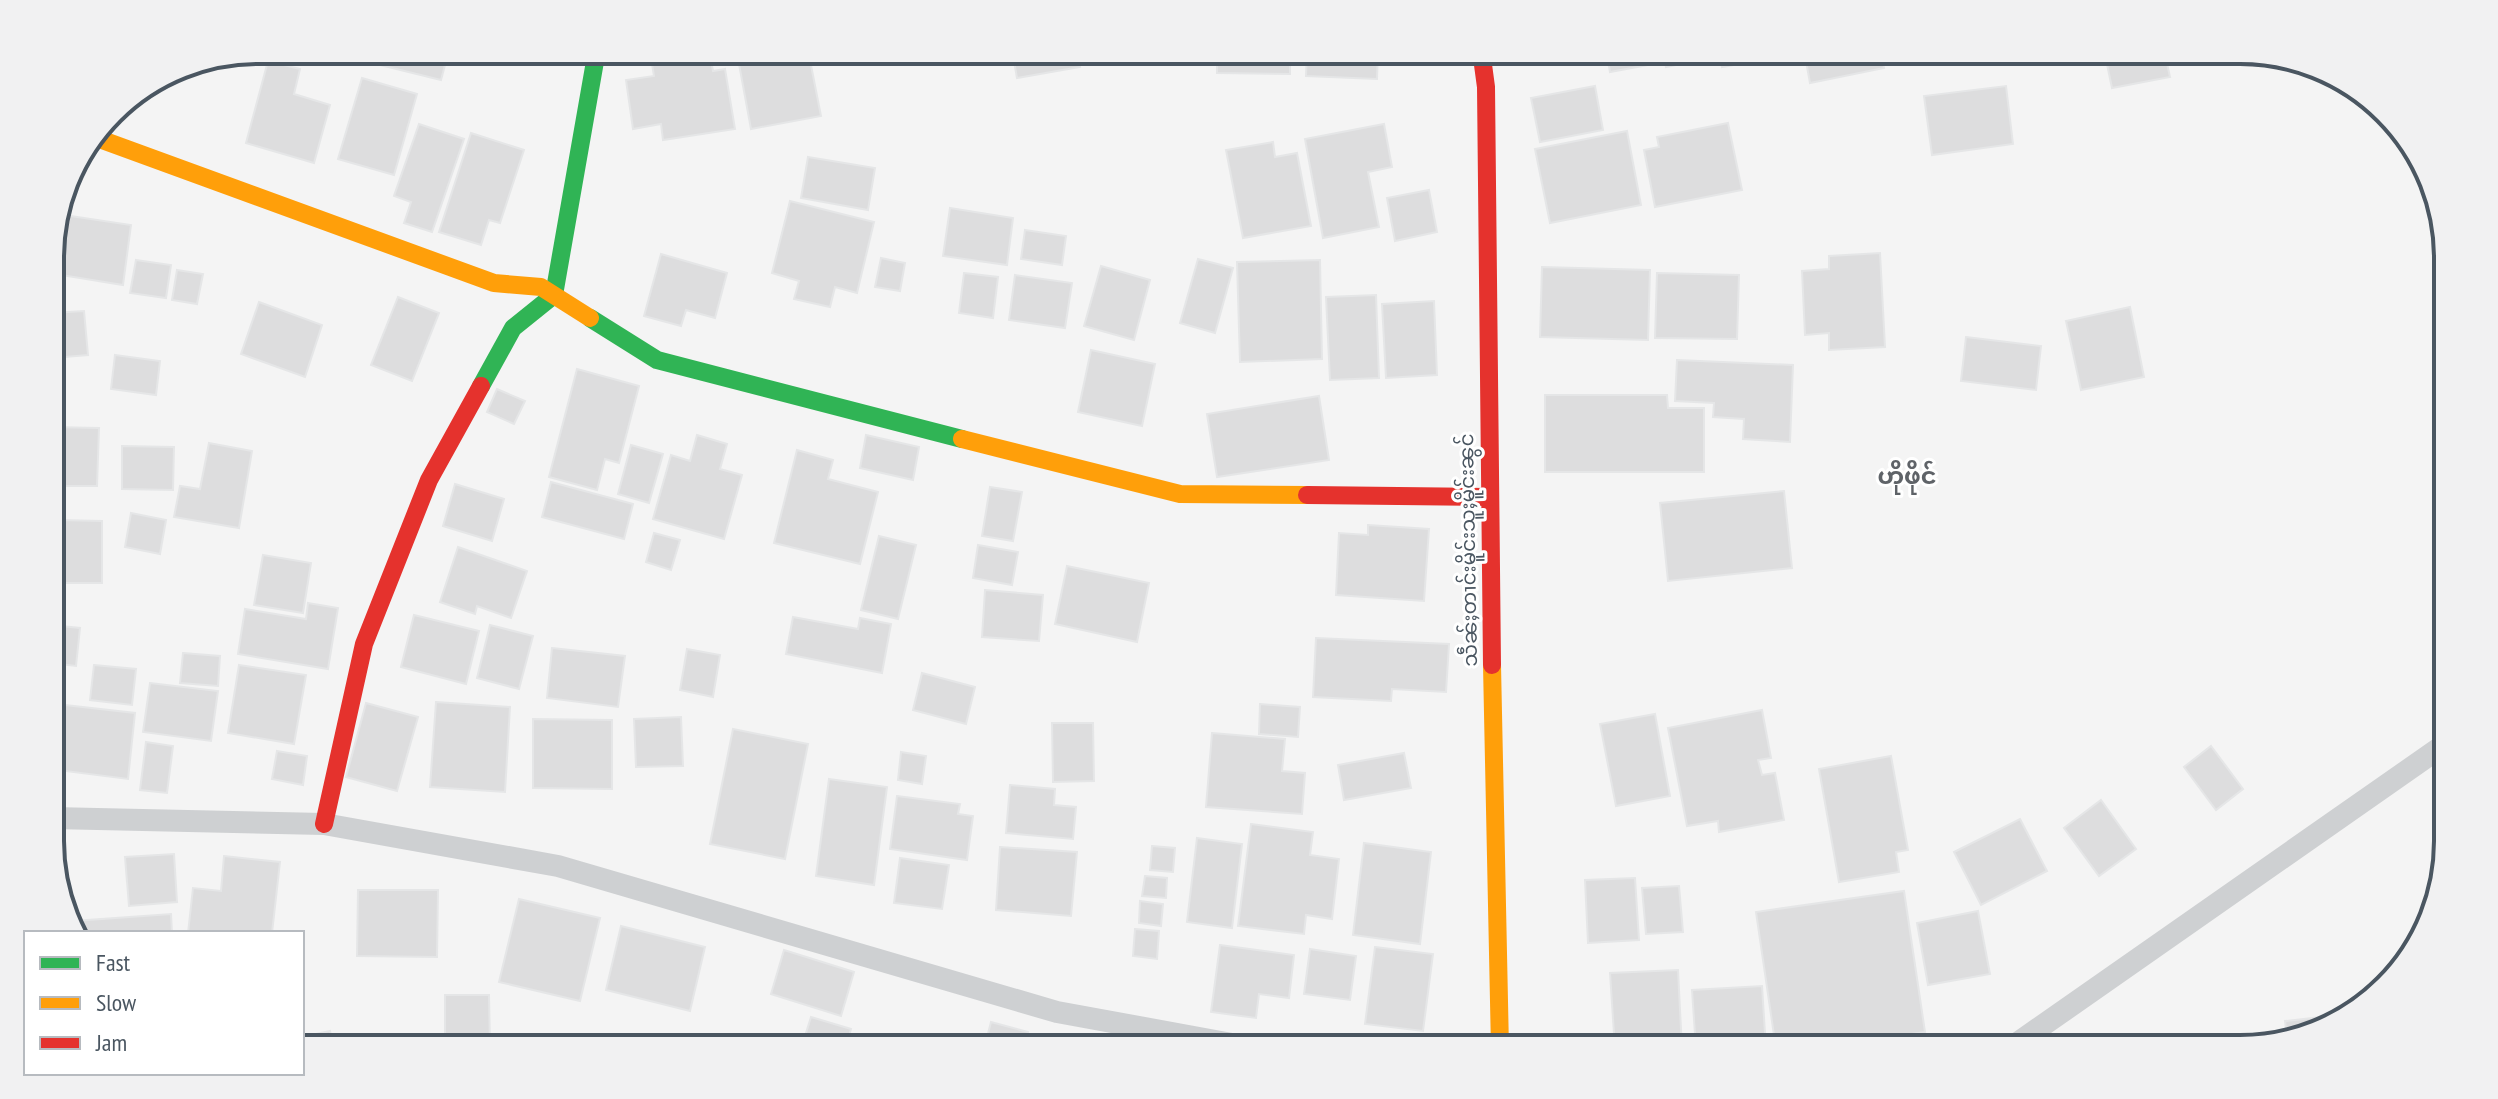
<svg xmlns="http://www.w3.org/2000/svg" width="2498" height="1099" viewBox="0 0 2498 1099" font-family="'PT Sans Narrow','Noto Sans Myanmar',sans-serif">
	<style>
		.building { fill: #ddddde; stroke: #e5e6e7; stroke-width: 2 }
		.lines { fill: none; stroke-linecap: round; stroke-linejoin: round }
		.lane { stroke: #ced0d2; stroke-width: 22 }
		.fast { stroke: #30b455; stroke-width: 18 }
		.slow { stroke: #ff9f0a; stroke-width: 18 }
		.jam { stroke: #e5322d; stroke-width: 18 }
		.labels { text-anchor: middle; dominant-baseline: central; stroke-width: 6; stroke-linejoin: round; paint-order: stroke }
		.street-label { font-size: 20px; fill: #4a5661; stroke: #fff }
		.quarter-label { font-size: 24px; font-weight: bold; fill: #5f6368; stroke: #fff }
		.rim { fill: none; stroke: #4a5661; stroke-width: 4 }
	</style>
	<rect width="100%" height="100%" fill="#f4f4f4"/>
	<!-- building -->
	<g class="building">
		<polygon points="375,50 449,50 441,80 372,63"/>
		<polygon points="808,50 821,116 751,129 739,64"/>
		<polygon points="1012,50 1077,50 1080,67 1017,78"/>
		<polygon points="1217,50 1290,50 1290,74 1217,73"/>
		<polygon points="1307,50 1378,50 1377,79 1306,76"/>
		<polygon points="1606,50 1657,50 1659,63 1610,72"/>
		<polygon points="1663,50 1704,50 1706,59 1666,67"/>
		<polygon points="1719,50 1777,50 1779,57 1722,67"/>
		<polygon points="1804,50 1881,50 1884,68 1810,83"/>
		<polygon points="2104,50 2164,50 2170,77 2112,88"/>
		<polygon points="710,55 713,71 725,69 735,129 663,140 661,124 633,129 626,80 654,76 652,64"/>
		<polygon points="268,61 300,69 294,94 330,105 314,163 246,143"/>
		<polygon points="362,78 417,94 394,175 338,159"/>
		<polygon points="1595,86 1603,130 1540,142 1531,98"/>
		<polygon points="2006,86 2013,144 1932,155 1924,96"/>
		<polygon points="1728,123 1742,190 1655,207 1644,150 1659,147 1657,137"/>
		<polygon points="419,124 464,139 432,232 404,223 411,202 394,196"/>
		<polygon points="1384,124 1392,167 1368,172 1379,227 1323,238 1305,139"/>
		<polygon points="1627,131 1641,205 1550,223 1535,149"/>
		<polygon points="471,133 524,150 500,223 489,220 481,245 439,232"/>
		<polygon points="1273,142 1275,157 1297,153 1311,226 1243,238 1226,150"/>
		<polygon points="808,157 875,168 868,210 801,198"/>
		<polygon points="1429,190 1437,232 1395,241 1387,198"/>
		<polygon points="790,201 874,222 857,293 835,287 830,307 794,299 799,281 772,273"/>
		<polygon points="950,208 1013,218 1007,265 943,256"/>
		<polygon points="64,215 131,225 123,285 55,274"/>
		<polygon points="1025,230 1066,236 1062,265 1021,259"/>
		<polygon points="1880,253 1885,347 1829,350 1829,333 1805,335 1802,271 1829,269 1829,256"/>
		<polygon points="661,254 727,273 715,318 686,310 681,326 644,316"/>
		<polygon points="881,258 905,263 900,291 875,287"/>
		<polygon points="1198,259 1233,268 1215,333 1180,323"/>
		<polygon points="136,260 171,265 166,298 130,293"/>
		<polygon points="1320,260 1322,359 1240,362 1237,262"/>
		<polygon points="1101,266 1150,280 1134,340 1084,326"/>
		<polygon points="1542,267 1650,270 1648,340 1540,337"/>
		<polygon points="177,270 203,274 197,304 172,300"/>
		<polygon points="964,273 998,277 993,318 959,313"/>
		<polygon points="1657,273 1739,275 1737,339 1655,338"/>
		<polygon points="1015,275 1072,283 1065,328 1009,320"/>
		<polygon points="1376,295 1379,378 1330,380 1326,297"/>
		<polygon points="398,297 439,313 412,381 371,365"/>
		<polygon points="1434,301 1437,375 1386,378 1382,304"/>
		<polygon points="259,302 322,325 305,377 241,354"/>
		<polygon points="2130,307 2144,377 2081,390 2066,321"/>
		<polygon points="84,311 88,355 53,358 51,313"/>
		<polygon points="1966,337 2041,346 2036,390 1961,381"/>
		<polygon points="1091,350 1155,364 1142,426 1078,412"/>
		<polygon points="115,355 160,361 156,395 111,389"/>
		<polygon points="1677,360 1793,365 1790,442 1743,439 1744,419 1713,417 1714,403 1675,401"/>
		<polygon points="577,369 639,386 619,463 605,459 597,490 549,477"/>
		<polygon points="497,389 525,401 514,424 487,412"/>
		<polygon points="1545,395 1667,395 1668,408 1704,408 1704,472 1545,472"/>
		<polygon points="1319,396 1329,460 1217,477 1207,414"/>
		<polygon points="51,427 99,428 97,486 51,486"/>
		<polygon points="697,435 727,444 720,469 742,475 724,539 653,519 671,455 690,461"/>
		<polygon points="866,435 919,447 913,480 860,468"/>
		<polygon points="209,443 252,451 239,528 174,517 180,486 200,489"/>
		<polygon points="631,445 663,454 649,503 618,494"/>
		<polygon points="122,446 174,447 173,490 122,489"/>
		<polygon points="797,450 833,460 828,479 878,492 860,564 774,543"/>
		<polygon points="551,482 633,504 624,539 542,517"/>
		<polygon points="455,484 504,499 492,541 443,526"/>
		<polygon points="990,487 1022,492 1013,541 982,536"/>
		<polygon points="1784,491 1792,568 1668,581 1660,503"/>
		<polygon points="131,513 166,520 160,554 125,547"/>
		<polygon points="59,520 102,521 102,583 59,583"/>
		<polygon points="1368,525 1429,529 1424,601 1336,595 1339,533 1368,535"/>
		<polygon points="654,533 680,540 671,570 646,562"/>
		<polygon points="879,536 916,545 898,619 861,610"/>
		<polygon points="978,545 1018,552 1012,585 973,578"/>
		<polygon points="458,547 527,571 511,618 477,606 475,614 440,602"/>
		<polygon points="263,555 311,563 303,613 254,605"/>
		<polygon points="1067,566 1149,583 1137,642 1055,624"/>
		<polygon points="985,590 1043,595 1039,641 982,637"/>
		<polygon points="308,603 338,608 328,669 238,654 245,609 306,619"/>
		<polygon points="414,615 479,631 466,684 401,667"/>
		<polygon points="793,617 858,629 860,618 891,624 882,673 786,654"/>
		<polygon points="51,625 80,628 76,666 51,663"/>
		<polygon points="490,625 533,636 519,689 477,678"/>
		<polygon points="1316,638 1449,644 1446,692 1392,689 1391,701 1313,697"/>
		<polygon points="552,648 625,656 618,707 547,698"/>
		<polygon points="687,649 720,655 713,697 680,690"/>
		<polygon points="183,653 220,656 218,686 180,683"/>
		<polygon points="94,665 136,669 132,705 90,700"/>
		<polygon points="239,665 306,675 294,744 228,733"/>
		<polygon points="922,673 975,687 966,724 913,710"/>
		<polygon points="150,683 218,691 211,741 143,732"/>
		<polygon points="436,702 510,707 505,792 430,787"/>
		<polygon points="366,703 418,717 397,791 346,777"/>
		<polygon points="1260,704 1300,707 1298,737 1259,734"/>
		<polygon points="65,705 135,713 128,779 57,770 58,759 52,759 52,712 63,713"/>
		<polygon points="1762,710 1771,758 1758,760 1762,775 1775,773 1784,820 1719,832 1718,821 1687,826 1668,728"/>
		<polygon points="1655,714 1670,796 1616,806 1600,724"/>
		<polygon points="681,717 683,766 636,767 634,719"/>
		<polygon points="533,719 612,720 612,789 533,788"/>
		<polygon points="1052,723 1093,723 1094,781 1053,782"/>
		<polygon points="733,729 808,744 785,859 710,844"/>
		<polygon points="1212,733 1285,739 1282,771 1305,773 1302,814 1206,807"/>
		<polygon points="146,742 173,746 167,793 140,790"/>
		<polygon points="2211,746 2243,789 2216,810 2184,767"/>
		<polygon points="277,751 307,756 303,785 272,779"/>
		<polygon points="901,752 926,756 922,784 898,780"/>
		<polygon points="1404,753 1411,788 1344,800 1338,765"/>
		<polygon points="1891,756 1908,850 1896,852 1899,872 1839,882 1819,769"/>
		<polygon points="829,779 887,787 874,885 816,876"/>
		<polygon points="1010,785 1055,789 1054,805 1076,807 1073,839 1006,833"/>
		<polygon points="897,796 960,804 958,814 973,816 967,860 890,849"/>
		<polygon points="2101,800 2136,849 2099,876 2064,828"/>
		<polygon points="2020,819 2047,871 1981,905 1954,852"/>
		<polygon points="1251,824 1313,832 1310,855 1339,859 1332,919 1306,915 1304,934 1238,926"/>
		<polygon points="1197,838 1242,844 1232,928 1187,922"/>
		<polygon points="1364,843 1431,852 1420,944 1353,935"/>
		<polygon points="1152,846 1175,848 1173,872 1150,870"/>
		<polygon points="1000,847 1077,852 1071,916 996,910"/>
		<polygon points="174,854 177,902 129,906 125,857"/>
		<polygon points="224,856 280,862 272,933 188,933 193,888 221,891"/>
		<polygon points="900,858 949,865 942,909 894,903"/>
		<polygon points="1145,876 1167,878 1166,898 1142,896"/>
		<polygon points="1635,878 1639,940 1588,943 1585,880"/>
		<polygon points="1679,886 1683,932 1646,934 1642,888"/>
		<polygon points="358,890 438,890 437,957 357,956"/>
		<polygon points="1904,891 1925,1032 1811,1049 1776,1049 1756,912"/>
		<polygon points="519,899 600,918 580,1001 499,982"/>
		<polygon points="1140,901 1163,904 1161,926 1139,923"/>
		<polygon points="1978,911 1990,974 1928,985 1917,923"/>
		<polygon points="171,914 172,933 79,933 74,921"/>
		<polygon points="621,926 705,947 690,1011 606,990"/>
		<polygon points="1135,929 1159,931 1157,959 1133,956"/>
		<polygon points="1220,945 1294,955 1289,998 1259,994 1256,1018 1211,1012"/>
		<polygon points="1375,947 1433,954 1423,1031 1365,1024"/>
		<polygon points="1310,949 1356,956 1350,1000 1304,994"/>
		<polygon points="784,950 854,972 841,1016 771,994"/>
		<polygon points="1678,970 1682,1049 1615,1049 1610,973"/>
		<polygon points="1762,986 1766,1049 1696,1049 1692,990"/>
		<polygon points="445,995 489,995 490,1046 445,1046"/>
		<polygon points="2357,1013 2356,1014 2287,1037 2285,1021"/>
		<polygon points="811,1017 851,1029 845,1049 801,1049"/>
		<polygon points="991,1022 1028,1032 1023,1049 984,1049"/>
		<polygon points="330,1031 334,1049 304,1049 302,1037"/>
	</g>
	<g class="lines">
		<!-- lane -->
		<g class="lane">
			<polyline points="52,818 324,824 558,866 1057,1012 1259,1049"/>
			<polyline points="2009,1049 2448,742"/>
		</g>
		<!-- fast -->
		<g class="fast">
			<polyline points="590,318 657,360 962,439"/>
			<polyline points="481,386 513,328 554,295 597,50"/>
		</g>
		<!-- slow -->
		<g class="slow">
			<polyline points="94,137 494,283 541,287 590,318"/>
			<polyline points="962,439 1180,494 1307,495"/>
			<polyline points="1492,665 1500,1049"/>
		</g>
		<!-- jam -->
		<g class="jam">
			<polyline points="1481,50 1486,87 1492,665"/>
			<polyline points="1307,495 1489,497"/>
			<polyline points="324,824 364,644 429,480 481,386"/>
		</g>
	</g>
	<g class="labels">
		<!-- street labels -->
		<g class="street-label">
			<text transform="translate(1468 550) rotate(-91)">သဵၼ်ႈတၢင်းမိူင်းသူႈမိူင်းၼွင်</text>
		</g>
		<!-- quarter labels -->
		<g class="quarter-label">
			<text x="1907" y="475">ဟိုဖိုင်</text>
		</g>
	</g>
	<!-- crop -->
	<path d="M0 0H2498V1099H0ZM258 64H2240A194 194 0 0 1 2434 258V841A194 194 0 0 1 2240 1035H258A194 194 0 0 1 64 841V258A194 194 0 0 1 258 64Z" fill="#f1f1f2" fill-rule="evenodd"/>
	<path class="rim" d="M258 64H2240A194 194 0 0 1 2434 258V841A194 194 0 0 1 2240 1035H258A194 194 0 0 1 64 841V258A194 194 0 0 1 258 64Z"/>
	<!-- legend -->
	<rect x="24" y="931" width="280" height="144" fill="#ffffff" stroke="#b7bbc0" stroke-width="2"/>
	<rect x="40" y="957" width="40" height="12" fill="#30b455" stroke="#b7bbc0" stroke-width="2"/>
	<text x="96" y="971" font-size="24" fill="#4a5661">Fast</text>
	<rect x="40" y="997" width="40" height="12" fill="#ff9f0a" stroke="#b7bbc0" stroke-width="2"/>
	<text x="96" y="1011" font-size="24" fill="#4a5661">Slow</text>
	<rect x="40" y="1037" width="40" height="12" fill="#e5322d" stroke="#b7bbc0" stroke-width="2"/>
	<text x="96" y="1051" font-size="24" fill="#4a5661">Jam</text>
</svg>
